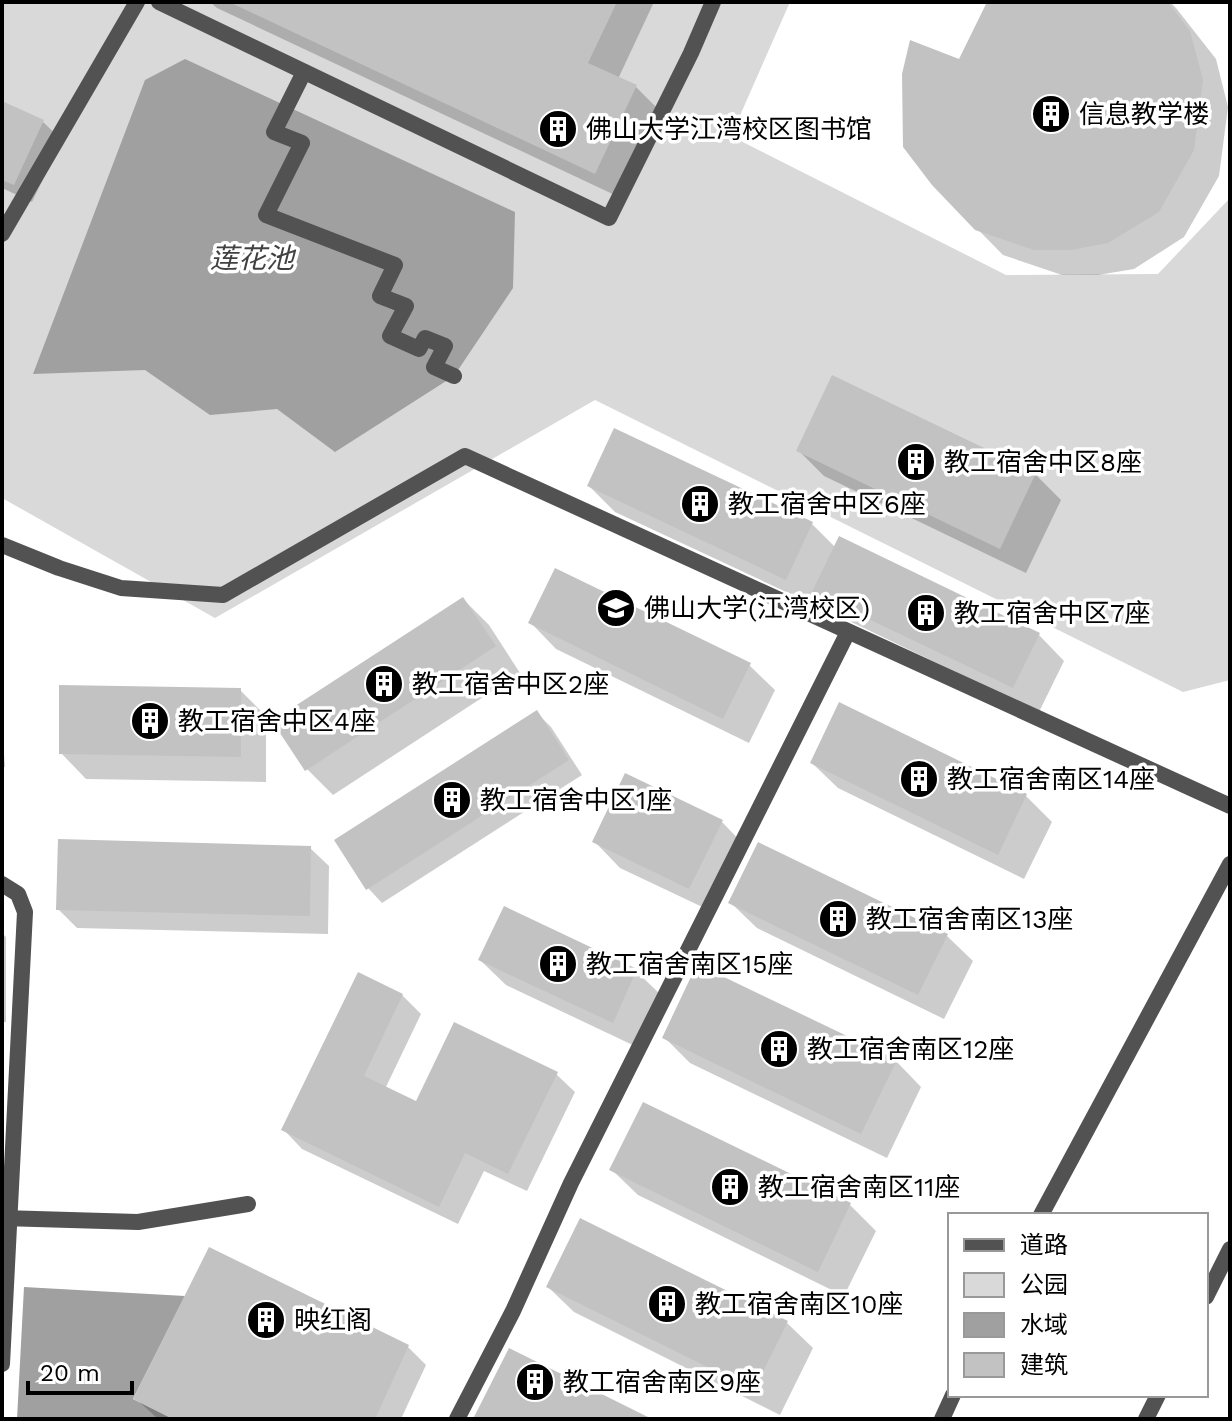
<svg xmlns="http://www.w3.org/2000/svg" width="1232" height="1421" viewBox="0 0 1232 1421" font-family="'Work Sans','Noto Sans SC',sans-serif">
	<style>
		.green { fill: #d9d9d9 }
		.water { fill: #a0a0a0 }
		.shadow { fill: #0003 }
		.building { fill: #c2c2c2 }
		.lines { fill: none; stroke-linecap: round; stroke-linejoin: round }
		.service { stroke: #525252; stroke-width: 16 }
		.minor { stroke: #525252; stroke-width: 16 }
		.labels { text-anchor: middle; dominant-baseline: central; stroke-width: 7; stroke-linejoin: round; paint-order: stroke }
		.poi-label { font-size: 26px; fill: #000; stroke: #fff; text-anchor: start }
		.water-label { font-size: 28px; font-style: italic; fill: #414141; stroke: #fff }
	</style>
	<rect width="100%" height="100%" fill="#fff"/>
	<!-- green -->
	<polygon class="green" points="2,2 790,2 731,136 1006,275 1158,274 1230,198 1230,680 1183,692 595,400 215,618 2,498"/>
	<!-- water -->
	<g class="water">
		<polygon points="185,59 515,212 513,288 454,376 335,452 277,409 210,415 145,370 33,374 145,80"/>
		<polygon points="24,1287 185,1296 133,1399 173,1419 17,1419"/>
	</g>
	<!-- shadow -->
	<g class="shadow">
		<polygon points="210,2 654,2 618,79 636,87 661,112 621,198 217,8"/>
		<polygon points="989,2 1170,2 1176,8 1216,59 1228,107 1219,176 1184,237 1134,269 1098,275 1062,275 1003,255 933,184 960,61"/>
		<polygon points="2,103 43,122 62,140 32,202 2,188"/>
		<polygon points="798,450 1035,474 1061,500 1026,573 824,476"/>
		<polygon points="589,486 812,524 836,548 1039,635 1064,661 1039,712 841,617 817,593 812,604 615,512"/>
		<polygon points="463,599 489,625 520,673 333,795 307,769"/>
		<polygon points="531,623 749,665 775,690 749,743 556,649"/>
		<polygon points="240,690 266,716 266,782 86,779 61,753"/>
		<polygon points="840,705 1026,796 1052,822 1024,879 838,788 812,763"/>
		<polygon points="537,713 551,727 582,775 382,903 368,888"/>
		<polygon points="2,727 5,767 2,767"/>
		<polygon points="722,822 747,848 715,913 620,868 595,842"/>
		<polygon points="310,848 329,866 328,934 77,928 58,909"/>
		<polygon points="731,903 947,936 973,961 944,1019 757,928"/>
		<polygon points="2,933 6,937 6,1022 2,1022"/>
		<polygon points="480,960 636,971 662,996 639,1048 506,985"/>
		<polygon points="402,995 421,1014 385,1089 417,1104 556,1074 575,1092 527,1191 484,1171 458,1224 302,1149 284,1130"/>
		<polygon points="664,1037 896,1061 921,1087 887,1158 690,1063"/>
		<polygon points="612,1170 850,1205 876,1231 844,1296 638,1195"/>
		<polygon points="548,1287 787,1323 813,1348 780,1415 574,1312"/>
		<polygon points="407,1346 426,1365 401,1419 158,1419 135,1398"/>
		<polygon points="510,1350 648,1419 479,1419 477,1417"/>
	</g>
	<!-- building -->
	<g class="building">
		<polygon points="229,2 617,2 588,63 637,85 595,174"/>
		<polygon points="987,2 1168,2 1190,31 1203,80 1194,150 1159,212 1108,243 1071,250 1034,250 975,230 932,185 903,147 902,74 910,40 959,59"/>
		<polygon points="2,101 44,120 14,185 2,180"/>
		<polygon points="832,375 1036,473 1000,549 796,451"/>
		<polygon points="614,428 813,522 786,580 587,486"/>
		<polygon points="839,536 1040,633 1013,688 812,592"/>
		<polygon points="555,568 751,663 723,719 528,623"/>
		<polygon points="463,597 496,646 305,771 272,721"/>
		<polygon points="59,685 241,688 241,757 59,754"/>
		<polygon points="839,702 1027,794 998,855 810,763"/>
		<polygon points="537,710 569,760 366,890 334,840"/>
		<polygon points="625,773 723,820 689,889 592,842"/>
		<polygon points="58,839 311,846 310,916 56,910"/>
		<polygon points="758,842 948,934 918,995 728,903"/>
		<polygon points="504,906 637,969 613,1023 478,960"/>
		<polygon points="697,964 897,1060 861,1134 662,1038"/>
		<polygon points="358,972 403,994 364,1076 416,1101 454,1022 558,1072 508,1174 465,1153 439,1207 281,1130"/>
		<polygon points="643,1102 851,1203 818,1272 609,1170"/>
		<polygon points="580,1218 788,1321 754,1390 546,1287"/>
		<polygon points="209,1247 409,1345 375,1419 173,1419 133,1399"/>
		<polygon points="509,1348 652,1419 474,1417"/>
	</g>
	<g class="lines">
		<!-- service -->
		<g class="service">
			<polyline points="159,2 609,218 691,53 713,2"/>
			<polyline points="304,72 274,132 302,143 266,215 395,265 380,296 406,306 390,336 419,349 425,338 445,346 434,367 454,376"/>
			<polyline points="2,234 137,2"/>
			<polyline points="2,545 59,568 121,588 223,595 465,456 1230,806"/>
			<polyline points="1041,1215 1230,864"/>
			<polyline points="2,1218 138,1222 248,1204"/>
			<polyline points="1206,1297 1230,1249"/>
			<polyline points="457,1419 513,1311 571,1183 848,632"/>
			<polyline points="942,1419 953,1395"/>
			<polyline points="1146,1419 1158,1395"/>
		</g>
		<!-- minor -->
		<polyline class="minor" points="2,884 18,894 25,912 2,1364"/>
	</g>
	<!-- icons -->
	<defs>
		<symbol id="building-disc" viewBox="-11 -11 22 22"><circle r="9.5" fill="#000" stroke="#fff"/><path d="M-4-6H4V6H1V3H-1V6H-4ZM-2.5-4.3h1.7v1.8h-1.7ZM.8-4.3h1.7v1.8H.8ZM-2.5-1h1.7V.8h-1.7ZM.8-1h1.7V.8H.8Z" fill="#fff"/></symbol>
		<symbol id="university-disc" viewBox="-11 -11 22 22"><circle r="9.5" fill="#000" stroke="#fff"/><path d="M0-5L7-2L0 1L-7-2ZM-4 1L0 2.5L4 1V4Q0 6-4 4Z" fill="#fff"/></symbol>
	</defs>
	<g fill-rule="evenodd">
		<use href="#building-disc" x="1029" y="92" width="44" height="44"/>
		<use href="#building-disc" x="536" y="107" width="44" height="44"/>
		<use href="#building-disc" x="894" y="440" width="44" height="44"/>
		<use href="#building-disc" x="678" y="482" width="44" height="44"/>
		<use href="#university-disc" x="594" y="586" width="44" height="44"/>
		<use href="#building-disc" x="904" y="591" width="44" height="44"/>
		<use href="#building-disc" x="362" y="662" width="44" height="44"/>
		<use href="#building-disc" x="128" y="699" width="44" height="44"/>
		<use href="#building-disc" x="897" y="757" width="44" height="44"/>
		<use href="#building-disc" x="430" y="778" width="44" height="44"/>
		<use href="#building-disc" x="816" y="897" width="44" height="44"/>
		<use href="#building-disc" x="536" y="942" width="44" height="44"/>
		<use href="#building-disc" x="757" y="1027" width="44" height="44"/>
		<use href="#building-disc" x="708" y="1165" width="44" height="44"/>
		<use href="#building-disc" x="645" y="1282" width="44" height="44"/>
		<use href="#building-disc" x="244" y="1298" width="44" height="44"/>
		<use href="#building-disc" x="513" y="1360" width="44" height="44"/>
	</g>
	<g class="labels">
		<!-- poi labels -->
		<g class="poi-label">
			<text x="1079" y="114">信息教学楼</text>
			<text x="586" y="129">佛山大学江湾校区图书馆</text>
			<text x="944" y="462">教工宿舍中区8座</text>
			<text x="728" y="504">教工宿舍中区6座</text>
			<text x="644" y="608">佛山大学(江湾校区)</text>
			<text x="954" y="613">教工宿舍中区7座</text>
			<text x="412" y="684">教工宿舍中区2座</text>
			<text x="178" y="721">教工宿舍中区4座</text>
			<text x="947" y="779">教工宿舍南区14座</text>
			<text x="480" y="800">教工宿舍中区1座</text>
			<text x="866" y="919">教工宿舍南区13座</text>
			<text x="586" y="964">教工宿舍南区15座</text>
			<text x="807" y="1049">教工宿舍南区12座</text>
			<text x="758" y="1187">教工宿舍南区11座</text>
			<text x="695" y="1304">教工宿舍南区10座</text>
			<text x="294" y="1320">映红阁</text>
			<text x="563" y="1382">教工宿舍南区9座</text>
		</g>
		<!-- water labels -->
		<g class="water-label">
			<text x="252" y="258">莲花池</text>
		</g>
	</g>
	<!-- border -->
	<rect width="1232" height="1421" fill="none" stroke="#000000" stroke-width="8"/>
	<!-- legend -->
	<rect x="948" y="1213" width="260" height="184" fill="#ffffff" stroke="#999999" stroke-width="2"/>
	<rect x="964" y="1239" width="40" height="12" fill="#525252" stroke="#999999" stroke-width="2"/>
	<text x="1020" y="1253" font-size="24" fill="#000000">道路</text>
	<rect x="964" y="1273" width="40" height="24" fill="#d9d9d9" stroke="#999999" stroke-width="2"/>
	<text x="1020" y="1293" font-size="24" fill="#000000">公园</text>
	<rect x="964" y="1313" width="40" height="24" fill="#a0a0a0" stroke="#999999" stroke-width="2"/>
	<text x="1020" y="1333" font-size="24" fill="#000000">水域</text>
	<rect x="964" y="1353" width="40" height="24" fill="#c2c2c2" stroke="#999999" stroke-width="2"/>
	<text x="1020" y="1373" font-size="24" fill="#000000">建筑</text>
	<!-- scale -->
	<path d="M28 1381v12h104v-12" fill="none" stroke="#000000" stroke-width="4"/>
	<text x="40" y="1381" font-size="24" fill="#000000" stroke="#ffffff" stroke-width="6" paint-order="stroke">20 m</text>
</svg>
